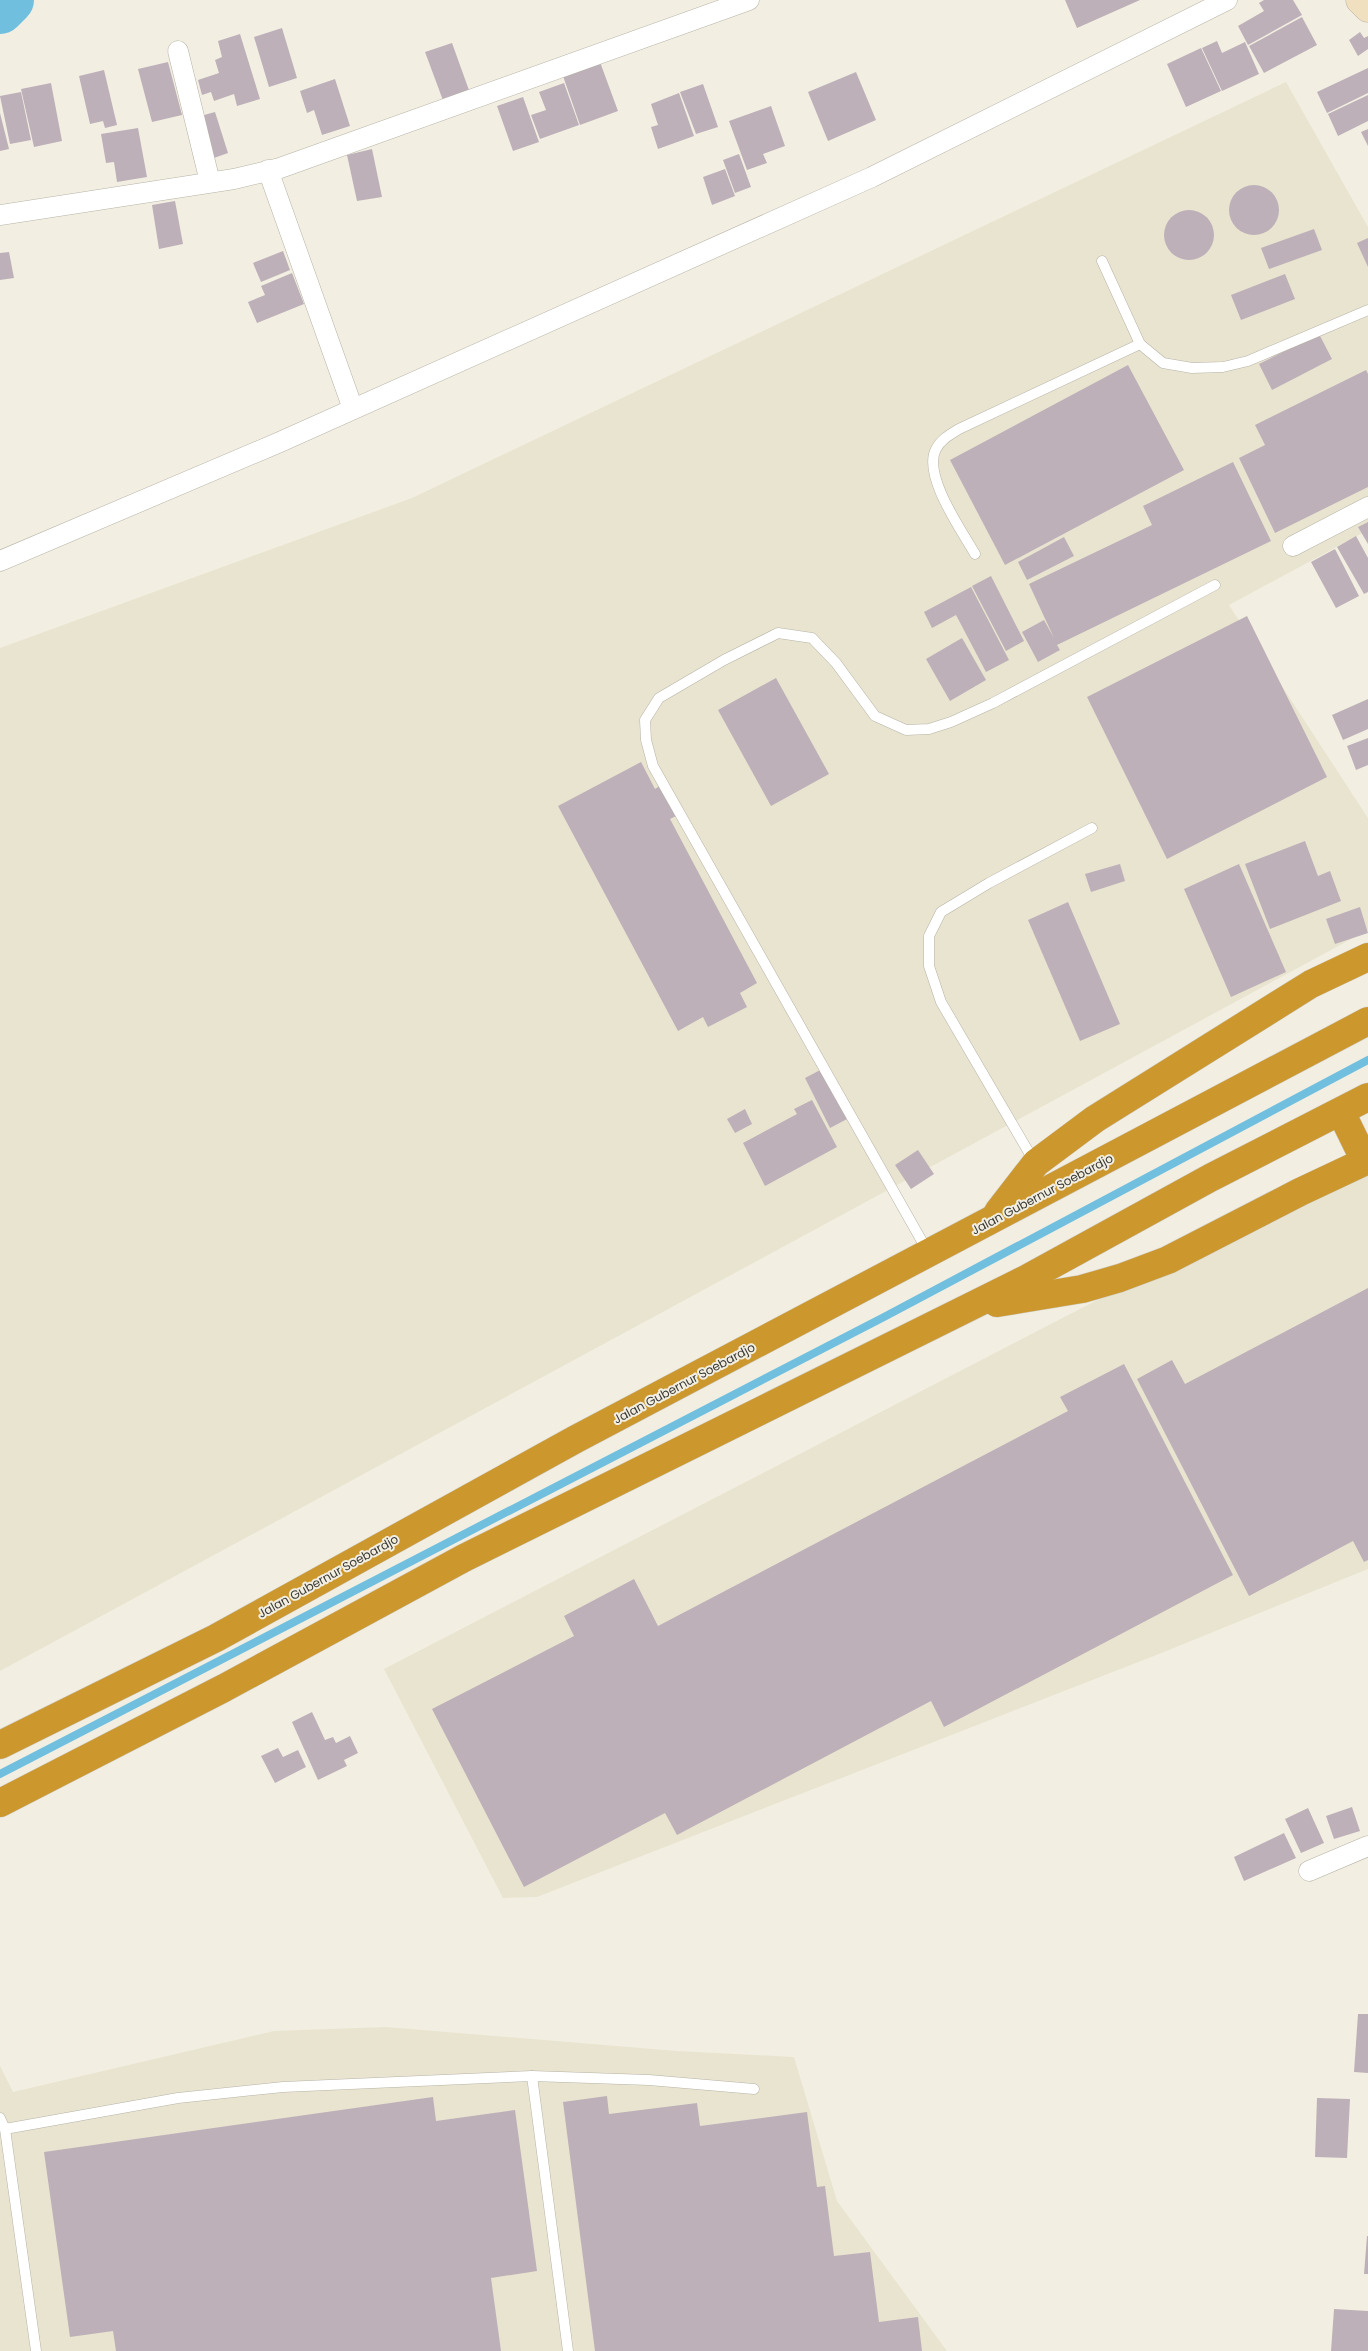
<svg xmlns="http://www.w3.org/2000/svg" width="1368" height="2351" viewBox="0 0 1368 2351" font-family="Poppins,sans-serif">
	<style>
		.built { fill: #e9e4d0 }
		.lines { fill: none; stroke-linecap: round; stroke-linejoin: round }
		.stream { stroke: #71bfdf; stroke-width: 8 }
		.river { stroke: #71bfdf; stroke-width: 48 }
		.building { fill: #bdb0b9 }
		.lane-casing { stroke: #b6b3a6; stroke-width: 11 }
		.street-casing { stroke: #b6b3a6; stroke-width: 21 }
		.secondary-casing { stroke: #b6b3a6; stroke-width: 29 }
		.highway-casing { stroke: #d0cfce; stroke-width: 29 }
		.lane { stroke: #fff; stroke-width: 10 }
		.street { stroke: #fff; stroke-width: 20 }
		.secondary { stroke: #f0e0c0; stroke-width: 28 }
		.highway { stroke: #cc982e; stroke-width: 28 }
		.labels { text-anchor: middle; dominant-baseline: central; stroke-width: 4; stroke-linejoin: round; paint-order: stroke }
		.street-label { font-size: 12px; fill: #3a3934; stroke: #f2efe2 }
	</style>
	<rect width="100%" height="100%" fill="#f2efe2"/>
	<!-- built -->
	<g class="built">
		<polygon points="1286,82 1368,227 1368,530 1229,605 1368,818 1368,930 0,1671 0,648 412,498"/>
		<polygon points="1368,1160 1368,1569 1159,1654 537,1897 503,1898 384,1669"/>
		<polygon points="386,2027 677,2051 794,2057 837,2201 947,2351 0,2351 0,2066 13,2092 274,2031"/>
	</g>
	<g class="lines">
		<!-- stream -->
		<polyline class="stream" points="0,1774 884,1317 1368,1060"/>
		<!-- river -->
		<polyline class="river" points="0,10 10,0"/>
	</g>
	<!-- building -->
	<g class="building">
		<polygon points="1065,0 1140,0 1077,28"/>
		<polygon points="1264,0 1293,0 1302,15 1248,45 1238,26 1264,11 1259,3"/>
		<polygon points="1302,17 1317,45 1264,73 1249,46"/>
		<polygon points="282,28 297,78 269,87 254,37"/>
		<polygon points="1360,32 1364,38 1368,36 1368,49 1358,56 1349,40"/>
		<polygon points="240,34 260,99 237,106 234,94 214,101 211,92 202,95 198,80 219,73 215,60 222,57 218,41"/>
		<polygon points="1217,41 1222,53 1245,42 1259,74 1222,91 1202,48"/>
		<polygon points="452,43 470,93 444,103 425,52"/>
		<polygon points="1201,48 1221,91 1186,107 1167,64"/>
		<polygon points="168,62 182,115 152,122 138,69"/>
		<polygon points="600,62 618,111 580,125 563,76"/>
		<polygon points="1368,68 1368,93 1327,113 1317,92"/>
		<polygon points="104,70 117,125 105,128 103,121 90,124 79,76"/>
		<polygon points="856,72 876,120 828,141 808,92"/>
		<polygon points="335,79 350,126 322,135 314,110 307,113 300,91"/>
		<polygon points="51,83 62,141 34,147 21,89"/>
		<polygon points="564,83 579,125 540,139 531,115 546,110 539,92"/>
		<polygon points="703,84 718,127 696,134 680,92"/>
		<polygon points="21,92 31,140 10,144 0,96"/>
		<polygon points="679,93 694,136 658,149 651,127 658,125 651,104"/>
		<polygon points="1368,95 1368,121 1338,136 1328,114"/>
		<polygon points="523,97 539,142 513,151 497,106"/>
		<polygon points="771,106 785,146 763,154 767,163 747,170 729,121"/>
		<polygon points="215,112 228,153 211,159 197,117"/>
		<polygon points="0,113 9,149 0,151"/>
		<polygon points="138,128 147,177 117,182 114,162 106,163 101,134"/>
		<polygon points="1368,129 1368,146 1361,132"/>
		<polygon points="372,149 382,197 357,201 347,155"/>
		<polygon points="739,154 751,187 735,193 723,160"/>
		<polygon points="725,169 735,196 712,205 703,177"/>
		<circle cx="1254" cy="210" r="25"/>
		<polygon points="175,201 183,244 159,249 152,205"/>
		<circle cx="1189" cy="235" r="25"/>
		<polygon points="1314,229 1322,250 1269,269 1261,248"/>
		<polygon points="1368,238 1368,267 1357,243"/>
		<polygon points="283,251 290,270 261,282 253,263"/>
		<polygon points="9,252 14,278 0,280 0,253"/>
		<polygon points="292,273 304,304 257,323 248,302 265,295 261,286"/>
		<polygon points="1285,274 1295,299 1241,320 1231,295"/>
		<polygon points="1319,334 1332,359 1272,390 1259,364"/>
		<polygon points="1128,365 1184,470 1005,565 950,460"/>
		<polygon points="1366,370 1368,374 1368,487 1275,533 1239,458 1265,445 1255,425"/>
		<polygon points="1233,462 1271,541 1057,645 1060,650 1038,662 1022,632 1044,620 1054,638 1029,584 1152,525 1143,506"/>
		<polygon points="1368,522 1368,544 1358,527"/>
		<polygon points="1356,536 1368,558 1368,592 1364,594 1337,547"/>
		<polygon points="1064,537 1074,556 1027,580 1018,562"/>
		<polygon points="1335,549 1359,596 1336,608 1311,562"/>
		<polygon points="991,576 1024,641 1006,651 972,586"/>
		<polygon points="971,587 1009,660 986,672 956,615 932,628 924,612"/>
		<polygon points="1247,616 1327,777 1167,859 1087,697"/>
		<polygon points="962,638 986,680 950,701 926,659"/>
		<polygon points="776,678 829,774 771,806 718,710"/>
		<polygon points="1368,699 1368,729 1343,740 1332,715"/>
		<polygon points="1368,738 1368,765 1356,770 1347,746"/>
		<polygon points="641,762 655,789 661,785 678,815 670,819 757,983 740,993 747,1007 708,1027 703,1017 678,1031 558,806"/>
		<polygon points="1305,841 1318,876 1330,871 1341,901 1270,929 1245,864"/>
		<polygon points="1120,864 1125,881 1091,892 1085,874"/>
		<polygon points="1239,864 1286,972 1231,997 1184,889"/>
		<polygon points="1068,902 1120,1024 1080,1041 1028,920"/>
		<polygon points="1360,907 1368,933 1335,944 1326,919"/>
		<polygon points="824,1068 849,1118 830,1128 805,1078"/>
		<polygon points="812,1100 837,1147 765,1186 743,1143 797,1114 794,1109"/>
		<polygon points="745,1109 752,1124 735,1133 727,1119"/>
		<polygon points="918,1150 934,1174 911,1189 895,1165"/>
		<polygon points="1368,1288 1368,1560 1364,1562 1353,1541 1249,1596 1137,1379 1172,1360 1185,1384"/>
		<polygon points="1124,1364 1233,1575 944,1727 931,1701 677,1835 665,1813 524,1887 432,1709 574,1636 564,1616 634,1579 658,1626 1068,1411 1060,1397"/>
		<polygon points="312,1712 325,1740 333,1737 336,1743 350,1736 358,1753 344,1760 347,1766 318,1780 292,1722"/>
		<polygon points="278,1748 283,1757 298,1750 306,1767 275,1783 261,1756"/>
		<polygon points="1352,1807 1360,1831 1334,1839 1326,1816"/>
		<polygon points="1308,1808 1324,1843 1301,1853 1285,1819"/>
		<polygon points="1284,1833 1296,1858 1244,1881 1234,1857"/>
		<polygon points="1358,2014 1368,2014 1368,2073 1354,2072"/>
		<polygon points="607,2096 609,2114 697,2103 700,2126 807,2112 817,2187 825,2186 834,2256 870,2252 879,2322 918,2317 922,2351 595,2351 563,2102"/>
		<polygon points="433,2097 436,2121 515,2110 537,2271 491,2278 501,2351 116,2351 113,2331 70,2337 44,2152"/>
		<polygon points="1317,2098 1350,2099 1347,2158 1315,2157"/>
		<polygon points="1367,2236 1368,2236 1368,2274 1364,2274"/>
		<polygon points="1334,2309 1368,2311 1368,2351 1331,2351"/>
	</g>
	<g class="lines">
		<defs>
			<g id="lane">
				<polyline points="1102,261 1140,344 1163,363 1192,368 1223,367 1248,361 1368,310"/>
				<path d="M975 554C962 531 922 475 936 449 941 439 951 434 959 429L1140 344"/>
				<polyline points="1035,1163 941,1002 929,966 929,936 941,912 989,883 1092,828"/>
				<polyline points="928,1252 653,766 646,740 645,720 659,698 724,660 778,633 812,638 836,663 875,716 906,730 929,729 951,722 993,703 1215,585"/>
				<polyline points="532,2076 568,2351"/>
				<polyline points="0,2118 5,2129 36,2351"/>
				<polyline points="5,2129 178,2098 283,2087 532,2076 649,2080 754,2089"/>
			</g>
			<g id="street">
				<polyline points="178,51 210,182"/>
				<polyline points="268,170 353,409"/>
				<polyline points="0,215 234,179 280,168 749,0"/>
				<polyline points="1293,546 1368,507"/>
				<polyline points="0,561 280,442 872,177 1227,0"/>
				<polyline points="1309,1871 1368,1846"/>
			</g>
			<polyline id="secondary" points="1360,0 1368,8"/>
			<g id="highway">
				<polyline points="1341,1112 1365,1161"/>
				<polyline points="998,1212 1036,1163 1095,1119 1311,984 1368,957"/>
				<polyline points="997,1303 1082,1289 1120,1278 1168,1260 1300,1192 1368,1160"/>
				<polyline points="0,1745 216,1638 576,1439 1368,1021"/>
				<polyline points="0,1803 224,1688 464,1558 1026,1279 1210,1178 1368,1097"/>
			</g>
		</defs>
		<!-- lane casing -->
		<use href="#lane" class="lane-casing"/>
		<!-- street casing -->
		<use href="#street" class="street-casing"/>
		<!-- secondary casing -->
		<use href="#secondary" class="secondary-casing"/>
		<!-- highway casing -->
		<use href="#highway" class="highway-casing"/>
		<!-- lane -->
		<use href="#lane" class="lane"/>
		<!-- street -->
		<use href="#street" class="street"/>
		<!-- secondary -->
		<use href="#secondary" class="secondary"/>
		<!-- highway -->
		<use href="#highway" class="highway"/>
	</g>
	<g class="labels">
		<!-- street labels -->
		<g class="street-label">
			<text transform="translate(1042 1194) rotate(-28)">Jalan Gubernur Soebardjo</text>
			<text transform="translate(684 1383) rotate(-28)">Jalan Gubernur Soebardjo</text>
			<text transform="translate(328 1576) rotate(-29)">Jalan Gubernur Soebardjo</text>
		</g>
	</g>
</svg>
